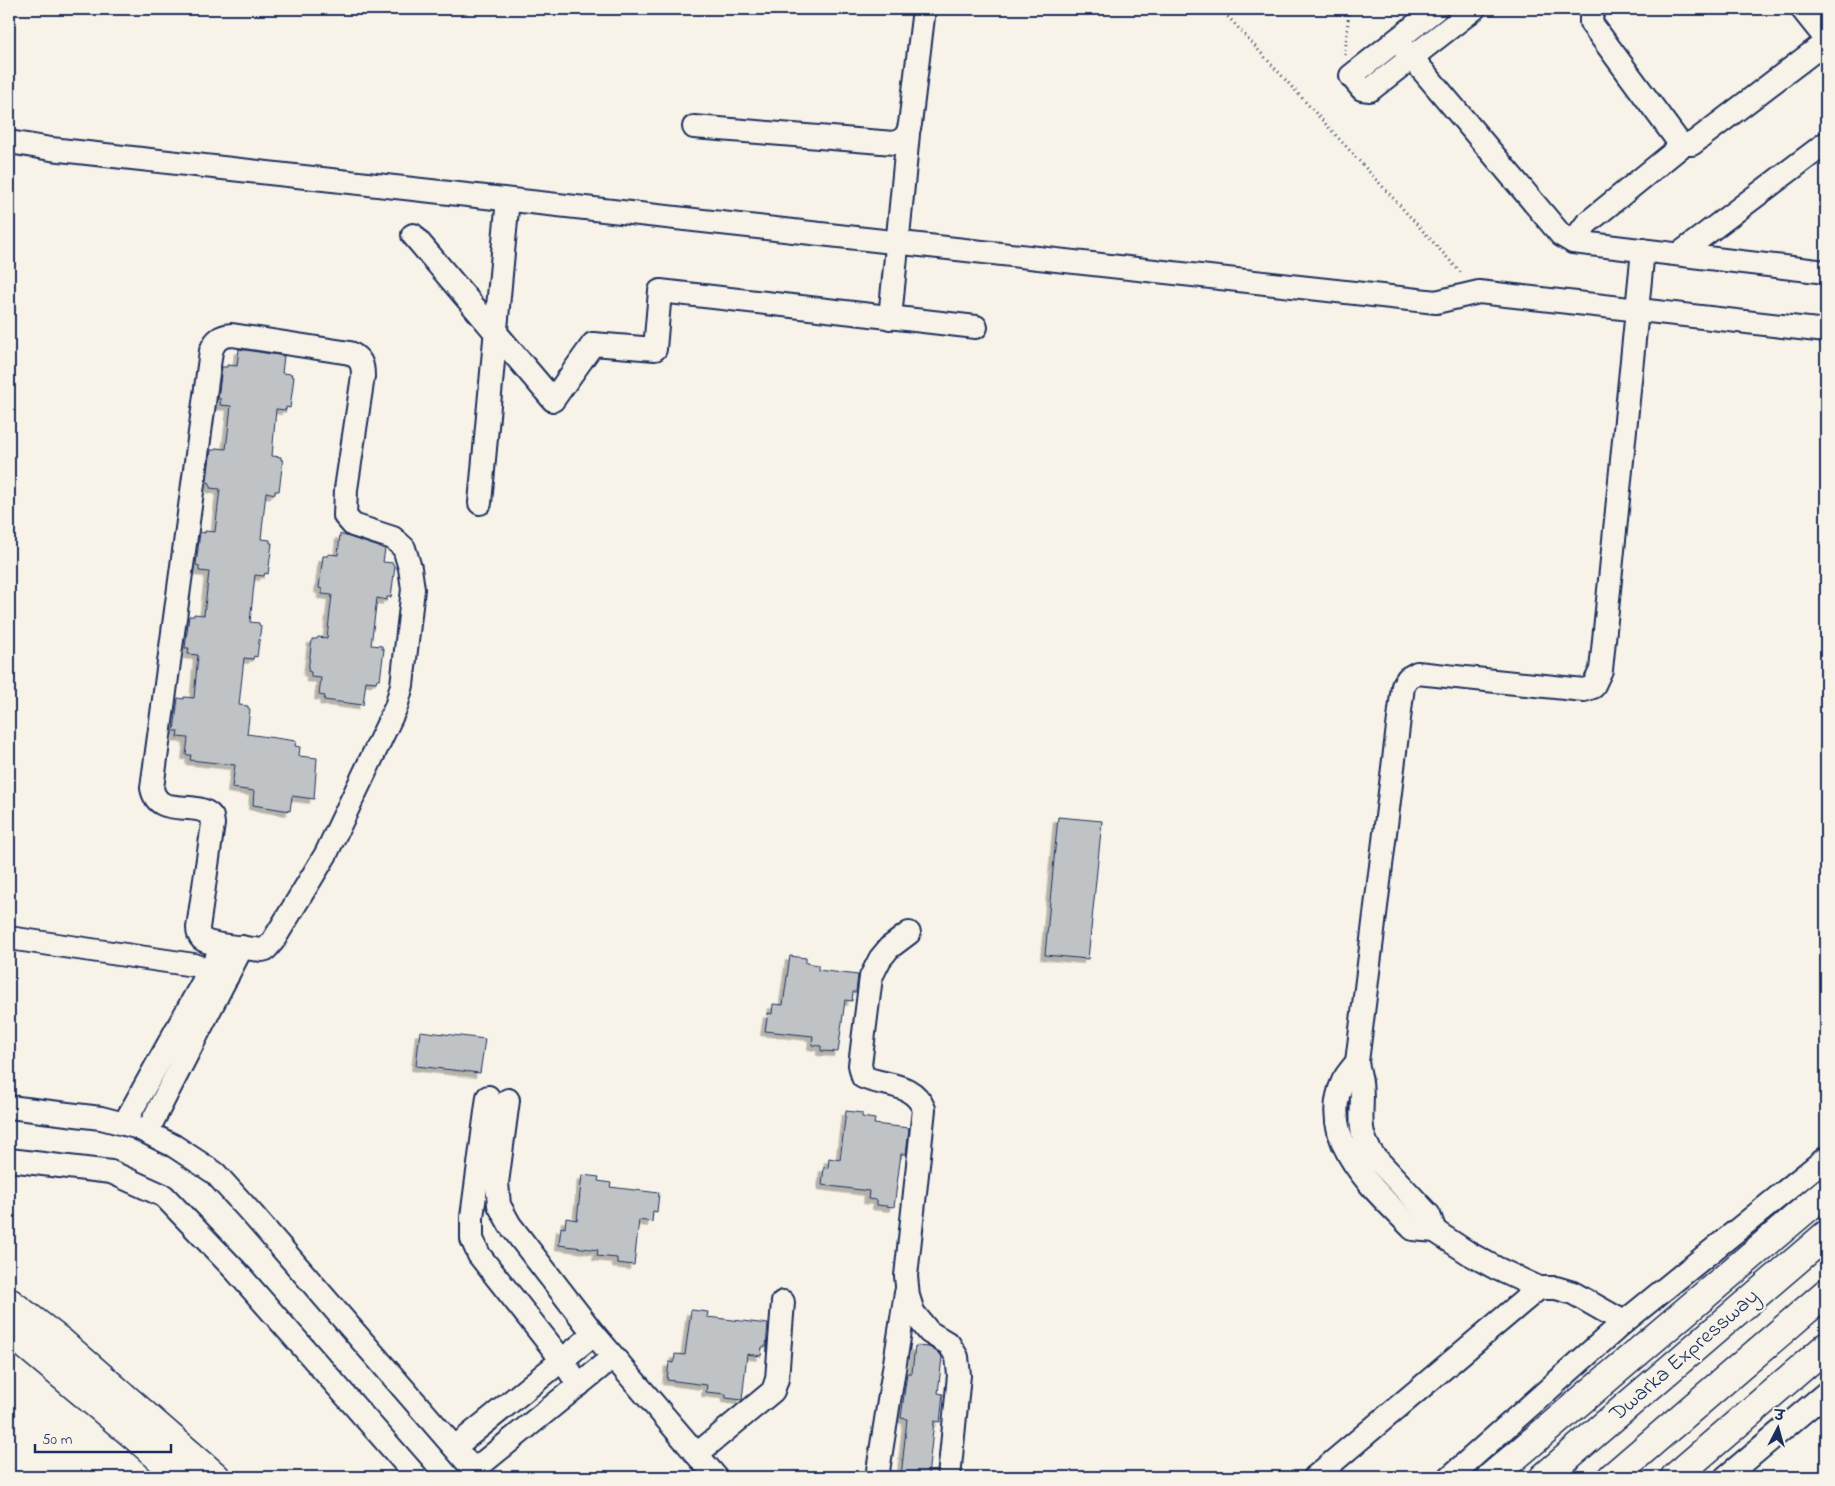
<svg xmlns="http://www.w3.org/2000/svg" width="1835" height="1486" viewBox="0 0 1835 1486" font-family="'Indie Flower','Playpen Sans Deva',sans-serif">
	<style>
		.building { fill: #c0c3c5; stroke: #1b2f5e; filter: url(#shadow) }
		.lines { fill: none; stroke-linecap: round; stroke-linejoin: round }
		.minor-casing { stroke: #1b2f5e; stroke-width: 26 }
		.major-casing { stroke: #1b2f5e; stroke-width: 31 }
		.highway-casing { stroke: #1b2f5e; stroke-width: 31 }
		.path { stroke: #1b2f5e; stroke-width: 3; stroke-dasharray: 1 4; stroke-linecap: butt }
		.minor { stroke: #f7f3e8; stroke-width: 22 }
		.major { stroke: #f7f3e8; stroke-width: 28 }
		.highway { stroke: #f7f3e8; stroke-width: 28 }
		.labels { text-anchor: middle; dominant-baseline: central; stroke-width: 4.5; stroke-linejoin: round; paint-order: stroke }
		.street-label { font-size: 22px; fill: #1b2f5e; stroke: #f7f3e8 }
	</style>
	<defs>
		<filter id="shadow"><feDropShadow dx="-4.5" dy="4.5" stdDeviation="0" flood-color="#0004"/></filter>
	</defs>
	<rect width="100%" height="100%" fill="#f7f3e8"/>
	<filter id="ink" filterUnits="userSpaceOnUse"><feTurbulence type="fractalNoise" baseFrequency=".02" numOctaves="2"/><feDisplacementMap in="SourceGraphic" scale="10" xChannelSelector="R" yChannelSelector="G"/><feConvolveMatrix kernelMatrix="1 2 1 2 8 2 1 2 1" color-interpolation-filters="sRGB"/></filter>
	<g filter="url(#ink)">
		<!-- building -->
		<g class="building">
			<polygon points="239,349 284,356 282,373 292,374 291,376 294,377 290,408 286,407 286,410 276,409 272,456 281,457 281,460 283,460 279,491 275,491 275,494 266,492 261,539 270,540 270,543 272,543 268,574 265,573 264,576 255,575 250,622 259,623 259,625 261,626 257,657 254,656 253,659 244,658 239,705 248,706 248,708 250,709 247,734 296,741 295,746 300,747 299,756 317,758 314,799 292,796 290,811 253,805 254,791 232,788 235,765 190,760 191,755 186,755 188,738 177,737 178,731 174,731 178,698 184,699 184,697 194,698 198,655 188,654 189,648 185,648 189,616 194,616 194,614 204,615 209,572 199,571 199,566 196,565 200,532 205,533 205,531 215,532 220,489 210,488 210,483 207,482 209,464 211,450 216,450 216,448 226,449 231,406 220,405 221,399 218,399 222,367 227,367 227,365 237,366"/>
			<polygon points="340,534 385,549 383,562 393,563 393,566 395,566 391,597 387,597 387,600 377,598 371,645 382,646 382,649 384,649 380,680 377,679 376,682 366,681 363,705 324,700 325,696 319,695 321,678 311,677 311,672 308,671 312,639 317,639 318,637 327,638 332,595 322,594 322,589 319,588 323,556 328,556 328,554 338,555"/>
			<polygon points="1058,817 1102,821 1088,959 1045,955"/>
			<polygon points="790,956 806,958 806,963 818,965 818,970 858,975 856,992 853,992 852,1001 845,1000 838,1052 821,1051 821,1046 812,1045 813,1036 765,1031 768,1013 772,1014 773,1004 783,1005"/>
			<polygon points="420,1031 485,1039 480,1073 416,1066"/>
			<polygon points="846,1111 862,1113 862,1117 875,1119 874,1124 909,1128 906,1154 901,1154 894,1207 877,1205 877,1200 868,1199 869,1191 822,1185 824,1167 828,1168 829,1158 840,1160"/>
			<polygon points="582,1175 599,1177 598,1181 611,1183 610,1187 659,1193 657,1212 653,1211 652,1222 639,1220 634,1265 617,1263 617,1258 597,1256 598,1250 559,1245 561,1227 565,1228 566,1218 577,1220"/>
			<polygon points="691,1310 708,1312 707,1317 768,1324 766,1347 762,1347 761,1356 747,1354 742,1400 726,1398 726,1394 706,1392 707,1385 667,1380 669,1362 674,1363 675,1354 685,1355"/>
			<polygon points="915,1346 929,1347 940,1354 942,1357 938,1393 943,1394 940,1422 934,1421 928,1477 901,1477 907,1419 901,1418 907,1373 912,1373"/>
		</g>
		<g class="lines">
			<defs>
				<g id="minor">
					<polyline points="1436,9 1351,76 1362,89 1370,90 1474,9"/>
					<polyline points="1594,9 1591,17 1591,23 1678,141 1684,144 1692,144 1826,42"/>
					<polyline points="1802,9 1826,39"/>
					<polyline points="1397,40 1561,235 1573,242 1826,272"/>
					<path d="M694 127 894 143C904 140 908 135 910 124L924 9"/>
					<polyline points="9,142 51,149 1436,302 1479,292 1826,331"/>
					<polyline points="413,235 553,400 593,344 655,349 660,291 976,327"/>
					<polyline points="1573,242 1587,223 1684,144"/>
					<polyline points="1679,254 1826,143"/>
					<polyline points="890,318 908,134"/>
					<path d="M232 335 350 353C361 359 363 364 363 376L346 489 345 516 353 525 393 538 404 548 410 568 413 589 402 685 396 707 326 854 273 941 266 949 262 950C249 948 211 946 202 939 199 936 198 932 198 928L213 824 212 817C197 798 158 820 152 788L211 351C215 340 220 336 232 335Z"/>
					<polyline points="480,503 507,209"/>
					<path d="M909 933 889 948 880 959 871 977 860 1065 863 1077C887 1087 913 1082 924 1109L906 1276 908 1296 913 1312 929 1332 949 1344 957 1357 959 1375 949 1477"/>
					<polyline points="9,938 194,965 227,977"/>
					<path d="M1357 1062C1352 1068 1346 1075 1343 1081 1316 1141 1376 1191 1413 1229L1435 1231 1470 1254 1496 1268 1539 1288H1556L1573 1293 1624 1322"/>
					<polyline points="488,1097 472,1217 472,1239 479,1255 562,1360 579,1385"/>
					<polyline points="508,1100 497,1183 499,1205 510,1225 594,1334 716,1477"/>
					<polyline points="9,1107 101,1118 136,1127 174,1146 215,1173 253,1215 480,1477"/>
					<polyline points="124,1124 217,957"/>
					<polyline points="147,1132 242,947"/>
					<polyline points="9,1160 111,1172 164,1196 236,1271 417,1477"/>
					<path d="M1435 1231 1429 1215 1373 1155C1354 1128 1365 1111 1361 1082 1360 1075 1358 1069 1357 1062L1403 686 1408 678 1417 673 1584 690 1593 687 1601 670 1643 250"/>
					<polyline points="455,1447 594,1334"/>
					<polyline points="697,1454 773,1391 777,1379 783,1302"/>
					<polyline points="474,1470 613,1357"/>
					<polyline points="877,1477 906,1293"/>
					<polyline points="1315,1477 1539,1288"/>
					<polyline points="1450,1477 1624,1322 1826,1158"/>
					<polyline points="1726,1477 1826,1393"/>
				</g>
				<g id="major">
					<polyline points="9,1302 60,1341 216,1477"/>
					<polyline points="9,1331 137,1438 181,1477"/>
					<polyline points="1491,1477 1826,1192"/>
					<polyline points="1675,1477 1826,1347"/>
				</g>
				<g id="highway">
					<polyline points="1544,1477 1826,1235"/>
					<polyline points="1612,1477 1826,1293"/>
				</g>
			</defs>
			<!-- minor casing -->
			<use href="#minor" class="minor-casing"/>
			<!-- major casing -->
			<use href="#major" class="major-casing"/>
			<!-- highway casing -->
			<use href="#highway" class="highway-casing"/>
			<!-- path -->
			<g class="path">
				<polyline points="1221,9 1463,275"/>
				<polyline points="1345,55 1349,9"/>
			</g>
			<!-- minor -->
			<use href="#minor" class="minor"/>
			<!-- major -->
			<use href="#major" class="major"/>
			<!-- highway -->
			<use href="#highway" class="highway"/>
		</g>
	</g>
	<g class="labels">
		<!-- street labels -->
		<g class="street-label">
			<text transform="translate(1685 1356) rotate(-41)">Dwarka Expressway</text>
		</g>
	</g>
	<!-- margin -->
	<rect width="1835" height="1486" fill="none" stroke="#f7f3e8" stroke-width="30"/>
	<rect x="15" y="15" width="1805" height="1456" fill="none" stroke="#1b2f5e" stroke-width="2" filter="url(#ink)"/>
	<!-- north arrow -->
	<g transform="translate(1778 1428) rotate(6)" stroke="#f7f3e8" stroke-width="4" paint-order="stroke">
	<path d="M0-4L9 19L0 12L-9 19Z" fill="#1b2f5e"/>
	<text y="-8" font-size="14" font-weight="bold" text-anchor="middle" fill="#1b2f5e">उ</text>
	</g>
	<!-- scale -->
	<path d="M35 1444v8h136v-8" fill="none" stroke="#1b2f5e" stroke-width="2.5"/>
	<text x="42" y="1444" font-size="15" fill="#1b2f5e" stroke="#f7f3e8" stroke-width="4" paint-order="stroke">50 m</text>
</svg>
